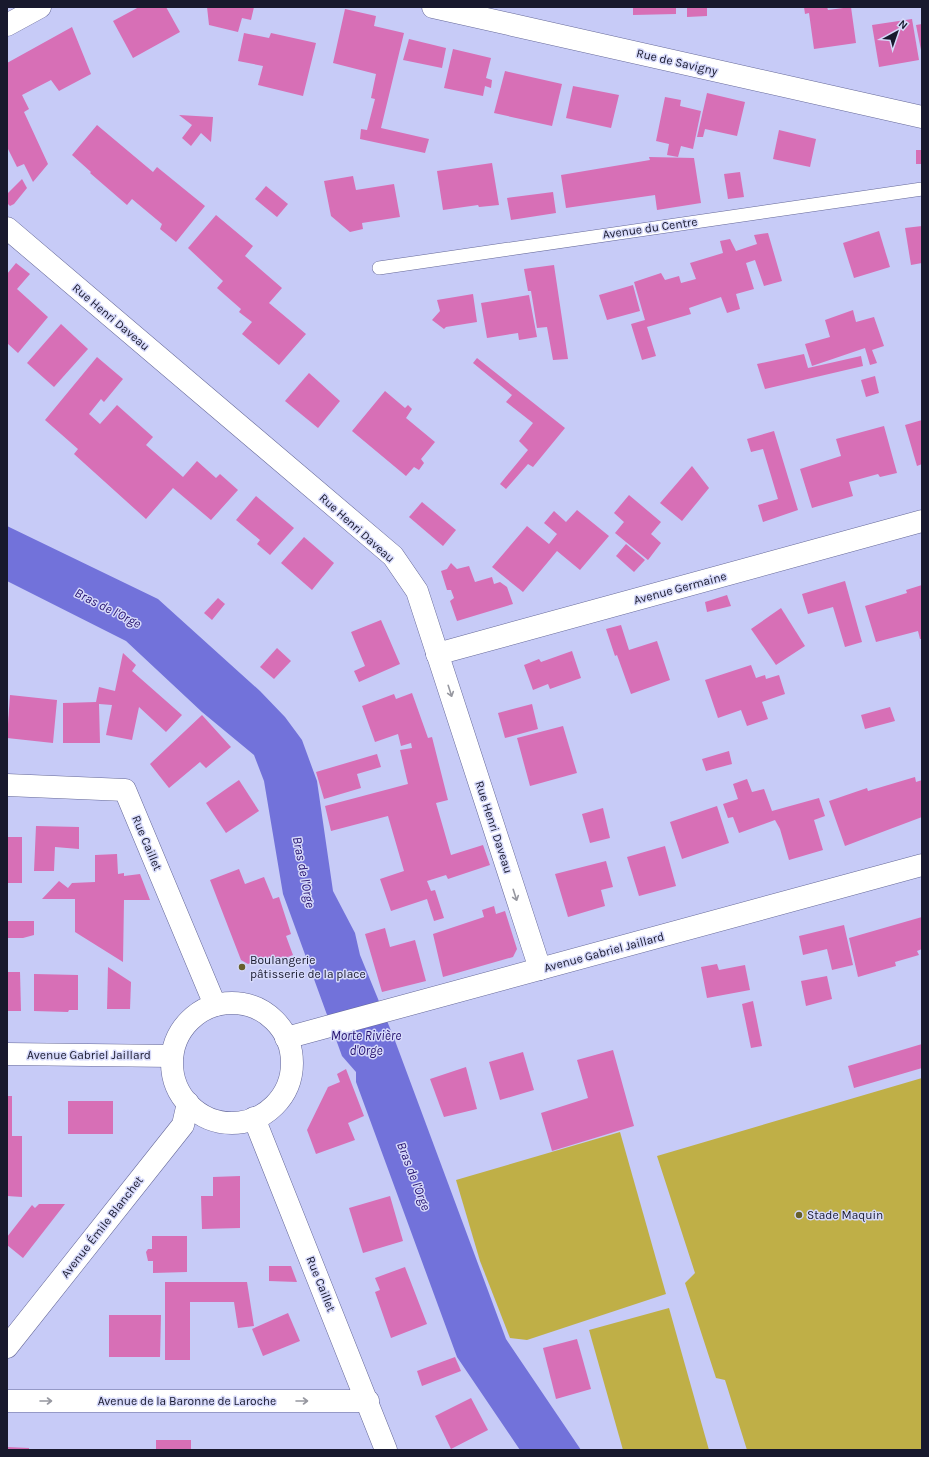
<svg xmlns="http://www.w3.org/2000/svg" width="929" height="1457" viewBox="0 0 929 1457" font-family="Karla,sans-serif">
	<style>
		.green { fill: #bfaf47 }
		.water { fill: #7272da }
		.building { fill: #d76fb6 }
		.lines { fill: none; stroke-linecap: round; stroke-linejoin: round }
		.service-casing { stroke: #656898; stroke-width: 14 }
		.minor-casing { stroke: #656898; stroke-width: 23 }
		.service { stroke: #fff; stroke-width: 13 }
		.minor { stroke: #fff; stroke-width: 22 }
		.oneway { stroke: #9798a0 }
		.poi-dot { fill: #665f2b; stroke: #d6d9fa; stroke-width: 1.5 }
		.labels { text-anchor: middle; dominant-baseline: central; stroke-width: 3; stroke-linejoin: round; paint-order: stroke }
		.street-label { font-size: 12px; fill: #18192d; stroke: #d6d9fa }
		.poi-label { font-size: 12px; fill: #18192d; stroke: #d6d9fa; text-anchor: start }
		.water-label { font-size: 13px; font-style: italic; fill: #24106e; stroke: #d6d9fa }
	</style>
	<rect width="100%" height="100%" fill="#c7cbf7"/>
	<!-- green -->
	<g class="green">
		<polygon points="922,1078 922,1450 747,1450 725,1380 716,1378 685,1283 695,1273 657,1156"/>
		<polygon points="620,1132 666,1294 527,1340 510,1338 480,1261 456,1180"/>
		<polygon points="669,1308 709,1450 623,1450 589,1330"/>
	</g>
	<!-- water -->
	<polygon class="water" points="7,526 158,599 260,691 285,717 302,740 317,781 333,891 355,933 360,955 394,1038 506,1339 581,1450 520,1450 457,1357 356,1082 356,1072 342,1056 283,894 264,781 254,755 202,712 126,641 7,581"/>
	<!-- building -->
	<g class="building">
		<polygon points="139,7 166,7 180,32 133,58 113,21"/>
		<polygon points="207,7 254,7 251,20 242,18 238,32 209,25"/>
		<polygon points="633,7 676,7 676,14 633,15"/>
		<polygon points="687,7 707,7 707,16 687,17"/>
		<polygon points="804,7 827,7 828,10 851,7 856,43 814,49 809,13 805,14"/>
		<polygon points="345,9 376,16 374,26 404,33 381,128 429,139 425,153 360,139 361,129 367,130 375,99 371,98 376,74 333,63"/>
		<polygon points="912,19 919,60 879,67 872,25"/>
		<polygon points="922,24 922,50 921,50 916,25"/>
		<polygon points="72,27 91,74 59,91 51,80 22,95 29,109 24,112 48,164 33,182 24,164 17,167 7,147 7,63"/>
		<polygon points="244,33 269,38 271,33 316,43 303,96 258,85 263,66 238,61"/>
		<polygon points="409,39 446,48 442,68 403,60"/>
		<polygon points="453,49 491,58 486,78 492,80 491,88 485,86 483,96 444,88"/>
		<polygon points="505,71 562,84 552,126 494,113"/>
		<polygon points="573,86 619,95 611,128 566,118"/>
		<polygon points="707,93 745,102 737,136 705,129 703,137 697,137"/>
		<polygon points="665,97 681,100 680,106 701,111 693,149 681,146 678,157 667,155 669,144 656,141"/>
		<polygon points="179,115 213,117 211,142 201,133 191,146 182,138 192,125"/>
		<polygon points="97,125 153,172 157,167 205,206 176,242 160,229 162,224 132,199 127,205 90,173 91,172 72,155"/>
		<polygon points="779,130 816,139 810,167 773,159"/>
		<rect x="916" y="150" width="6" height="14"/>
		<polygon points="649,157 694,158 701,203 657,210 655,195 566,208 561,175 650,160"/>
		<polygon points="492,163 499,205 479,207 478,205 443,210 437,171"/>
		<polygon points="740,172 744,197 728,199 724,174"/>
		<polygon points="353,176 356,190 394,184 400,217 362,223 363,229 350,232 331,216 324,181"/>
		<polygon points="22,179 27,188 14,204 10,206 7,203 7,194"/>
		<polygon points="266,186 288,204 277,217 255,199"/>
		<polygon points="553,192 556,213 511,220 507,198"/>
		<polygon points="216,215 253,246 245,256 282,288 269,303 306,334 279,365 242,334 252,322 239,312 241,309 217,288 223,281 188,248"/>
		<polygon points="922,226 922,263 911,265 905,228"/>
		<polygon points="879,231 890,267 854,278 843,243"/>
		<polygon points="768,233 782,281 764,286 755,260 746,263 754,289 736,294 740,309 727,313 721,297 689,308 691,314 647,327 656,356 642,360 631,324 645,320 634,282 661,273 665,280 679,276 681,283 696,279 690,263 723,253 720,241 730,239 736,251 757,244 754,235"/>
		<polygon points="16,263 30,274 17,289 48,317 18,353 7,343 7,274"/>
		<polygon points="554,265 568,359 553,360 547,327 537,328 531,291 528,291 524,269"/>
		<polygon points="633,285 640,311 607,320 599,295"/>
		<polygon points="473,294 477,322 446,327 444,329 432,320 440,311 437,300"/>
		<polygon points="529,295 537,337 519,340 518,333 487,338 481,303"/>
		<polygon points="853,310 856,322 874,317 884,346 872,350 877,363 870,365 865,348 812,366 805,344 830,337 825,320"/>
		<polygon points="61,324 88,349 54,387 27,363"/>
		<polygon points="804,354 808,368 861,356 863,366 765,389 757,364"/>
		<polygon points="97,357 123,379 104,402 101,399 89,414 100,424 117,405 153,437 146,445 183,477 197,461 216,478 220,474 238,490 211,520 173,488 146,519 74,454 78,449 45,420"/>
		<polygon points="477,358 565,428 533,467 528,464 506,489 500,484 528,450 519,441 533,423 506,402 512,395 473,363"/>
		<polygon points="309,373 340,401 318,428 285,401"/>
		<polygon points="875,376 879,393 866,397 861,380"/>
		<polygon points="385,391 405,408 408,405 412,409 406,418 435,442 421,459 424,463 419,470 414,467 406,476 352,431"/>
		<polygon points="922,420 922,464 917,466 905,425"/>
		<polygon points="884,426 897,473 880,477 878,474 849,482 853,496 812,508 800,469 841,456 836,439"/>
		<polygon points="774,431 798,510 763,522 758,505 778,499 763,449 751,452 747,439"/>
		<polygon points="692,466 709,488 682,521 660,503"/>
		<polygon points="629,495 661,522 651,534 661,543 648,560 615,533 624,522 614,513"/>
		<polygon points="256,496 294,528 270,555 257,544 260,540 236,520"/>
		<polygon points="422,502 456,530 443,546 409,517"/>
		<polygon points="577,510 609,536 580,570 557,551 523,592 492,567 527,526 549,544 557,534 544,523 554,511 566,522"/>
		<polygon points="304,537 334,563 312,590 281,563"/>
		<polygon points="626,544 645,560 634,572 616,556"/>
		<polygon points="451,563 457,569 469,566 475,582 492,577 494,584 500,582 507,587 513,604 457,621 450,601 454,598 451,590 447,590 441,571 447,569"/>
		<polygon points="845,581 862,642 845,647 833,607 808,614 802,594"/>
		<polygon points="922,585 922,639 920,639 918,631 876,642 865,606 907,593 906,590"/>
		<polygon points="727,595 731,606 707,612 705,602"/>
		<polygon points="218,598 225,604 212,620 204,613"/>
		<polygon points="781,608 805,646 776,665 751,629"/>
		<polygon points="381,620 400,664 359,682 354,671 365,666 351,632"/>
		<polygon points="621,625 629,650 657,641 670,680 631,694 617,655 615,656 606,629"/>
		<polygon points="277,648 291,661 274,679 260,667"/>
		<polygon points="572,651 581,678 550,689 548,684 533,690 524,665 539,659 541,662"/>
		<polygon points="123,653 136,665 132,671 182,715 166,732 139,707 132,740 106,735 112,705 99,704 100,743 63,743 63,703 96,702 99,687 115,691"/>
		<polygon points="751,665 756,678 765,675 766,679 779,675 785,694 762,702 768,719 747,726 741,710 718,718 705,680"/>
		<polygon points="412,693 428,738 432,737 448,800 436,803 451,855 483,845 490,865 448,879 446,875 427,881 431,891 435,890 444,918 434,921 427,899 391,911 380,879 404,871 388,816 331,831 325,806 408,784 400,750 412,748 411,743 401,746 398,734 375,742 362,706 394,694 396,699"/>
		<polygon points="10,695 57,700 53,743 7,738"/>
		<polygon points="532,704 538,729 505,738 498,713"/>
		<polygon points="890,707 895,721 865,729 861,715"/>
		<polygon points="202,715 231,747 206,768 200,762 169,788 150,764"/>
		<polygon points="563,726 577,773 530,786 517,738"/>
		<polygon points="729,751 732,764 706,771 702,759"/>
		<polygon points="377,754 381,767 357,774 361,788 324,799 316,772"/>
		<polygon points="915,777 916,782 922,780 922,817 845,846 829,801 867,788 868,791"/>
		<polygon points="747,779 752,792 764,789 772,811 819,798 825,816 814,820 823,850 789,860 780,829 775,820 739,833 733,817 728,818 723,804 738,799 733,784"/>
		<polygon points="239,780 259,811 226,833 206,803"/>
		<polygon points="717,806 729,843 682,859 670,822"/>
		<polygon points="603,808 610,838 590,843 582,814"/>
		<polygon points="36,826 79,827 79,849 55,847 54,871 34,871"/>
		<rect x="7" y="837" width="15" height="46"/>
		<polygon points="665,846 676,886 639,896 627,857"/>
		<polygon points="117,854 118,874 124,873 124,876 140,874 150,900 124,900 123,962 75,932 75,899 42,899 59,881 68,888 72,883 95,882 95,855"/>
		<polygon points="606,861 613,887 601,890 605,906 568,917 555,874"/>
		<polygon points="239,869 245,884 264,877 273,899 279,897 291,934 286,936 293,955 275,962 265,957 248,964 241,960 210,880"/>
		<polygon points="494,906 496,914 505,911 517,949 513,957 443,977 433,934 484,917 482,910"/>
		<polygon points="922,917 922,949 917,951 919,955 895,962 896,966 858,977 849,938"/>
		<polygon points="7,921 34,921 34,935 23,938 7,938"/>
		<polygon points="844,925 853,965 832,970 827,949 803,955 799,936"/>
		<polygon points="385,928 390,947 415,940 426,981 382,992 365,934"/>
		<polygon points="717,964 719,970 745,965 750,990 707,998 701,967"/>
		<polygon points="108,967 131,982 130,1009 107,1009"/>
		<polygon points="7,972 20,972 21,1011 7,1011"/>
		<polygon points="34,974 78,975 78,1010 69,1010 68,1012 34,1011"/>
		<polygon points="827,976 832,999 806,1006 801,981"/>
		<polygon points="753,1001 762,1046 751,1048 742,1004"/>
		<polygon points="922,1044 922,1068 854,1088 848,1066"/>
		<polygon points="613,1050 634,1126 552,1151 541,1113 588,1098 577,1060"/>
		<polygon points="523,1052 534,1090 500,1100 489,1062"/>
		<polygon points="466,1067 477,1109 444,1117 430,1079"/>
		<polygon points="346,1069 364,1116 348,1123 355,1140 316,1154 307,1130 328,1087 340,1082 337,1074"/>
		<polygon points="7,1096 12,1096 12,1136 22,1136 22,1197 7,1196"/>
		<rect x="68" y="1101" width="45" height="33"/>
		<polygon points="240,1176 240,1228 202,1229 201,1196 213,1196 213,1177"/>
		<polygon points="390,1196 403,1241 363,1253 349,1208"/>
		<polygon points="39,1204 65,1204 23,1258 7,1245 7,1237 32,1205 35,1208"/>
		<polygon points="152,1236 187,1236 187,1272 153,1273 153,1261 148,1261 146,1252 148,1249 152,1249"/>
		<polygon points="269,1266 291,1266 297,1282 269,1281"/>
		<polygon points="405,1267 427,1324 391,1338 375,1292 380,1290 375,1278"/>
		<polygon points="165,1282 247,1282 254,1326 238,1328 234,1302 190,1302 190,1360 165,1360"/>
		<polygon points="288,1313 300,1341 263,1356 252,1329"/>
		<polygon points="109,1315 161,1315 160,1357 109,1357"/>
		<polygon points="577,1339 591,1389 556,1399 543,1348"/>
		<polygon points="455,1357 461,1371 422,1386 417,1371"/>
		<polygon points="471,1398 488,1430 451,1449 435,1416"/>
		<rect x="156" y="1440" width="35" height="10"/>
		<polygon points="7,1447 29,1448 29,1450 7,1450"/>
	</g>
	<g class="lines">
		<defs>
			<polyline id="service" points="379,268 922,189"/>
			<g id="minor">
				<polyline points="433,7 922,117"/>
				<polyline points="7,25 40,7"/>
				<polyline points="7,228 393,556 417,591 540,969"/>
				<polyline points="437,654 922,521"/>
				<polyline points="7,785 125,790 215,1005"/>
				<circle cx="232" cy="1063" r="60"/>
				<polyline points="286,1038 922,865"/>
				<polyline points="7,1054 172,1056"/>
				<polyline points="254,1118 386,1450"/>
				<polyline points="7,1347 183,1125 188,1103"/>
				<polyline points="7,1401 368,1401"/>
			</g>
		</defs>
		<!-- service casing -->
		<use href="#service" class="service-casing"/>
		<!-- minor casing -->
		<use href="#minor" class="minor-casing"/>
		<!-- service -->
		<use href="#service" class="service"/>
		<!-- minor -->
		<use href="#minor" class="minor"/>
	</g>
	<!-- one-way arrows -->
	<defs><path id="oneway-shaft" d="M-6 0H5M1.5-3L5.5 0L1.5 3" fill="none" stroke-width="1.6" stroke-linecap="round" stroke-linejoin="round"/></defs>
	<g class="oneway">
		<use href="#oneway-shaft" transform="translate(450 691) rotate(72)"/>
		<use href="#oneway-shaft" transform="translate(515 895) rotate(72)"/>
		<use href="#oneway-shaft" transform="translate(46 1401)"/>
		<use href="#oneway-shaft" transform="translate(302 1401)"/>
	</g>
	<!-- markers -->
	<g class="poi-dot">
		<circle cx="242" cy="967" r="4"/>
		<circle cx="799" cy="1215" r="4"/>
	</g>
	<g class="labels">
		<!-- street labels -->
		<g class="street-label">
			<text transform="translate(677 62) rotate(13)">Rue de Savigny</text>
			<text transform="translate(650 228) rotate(-8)">Avenue du Centre</text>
			<text transform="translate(111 317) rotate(40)">Rue Henri Daveau</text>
			<text transform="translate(357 528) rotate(42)">Rue Henri Daveau</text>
			<text transform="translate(680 588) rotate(-15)">Avenue Germaine</text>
			<text transform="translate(494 827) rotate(72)">Rue Henri Daveau</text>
			<text transform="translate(147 843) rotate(67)">Rue Caillet</text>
			<text transform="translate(604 952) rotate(-15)">Avenue Gabriel Jaillard</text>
			<text x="89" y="1055">Avenue Gabriel Jaillard</text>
			<text transform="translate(102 1227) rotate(-52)">Avenue Émile Blanchet</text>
			<text transform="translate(321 1284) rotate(68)">Rue Caillet</text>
			<text x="187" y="1401">Avenue de la Baronne de Laroche</text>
		</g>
		<!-- poi labels -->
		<g class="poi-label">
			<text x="250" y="960">Boulangerie<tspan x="250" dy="14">pâtisserie de la place</tspan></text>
			<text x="807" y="1215">Stade Maquin</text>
		</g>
		<!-- water labels -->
		<g class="water-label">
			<text transform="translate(108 608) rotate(27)">Bras de l'Orge</text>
			<text transform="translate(304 872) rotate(79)">Bras de l'Orge</text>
			<text x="366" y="1035">Morte Rivière<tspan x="366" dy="15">d'Orge</tspan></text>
			<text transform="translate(414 1176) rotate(69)">Bras de l'Orge</text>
		</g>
	</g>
	<!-- border -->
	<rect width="929" height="1457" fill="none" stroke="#18192d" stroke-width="16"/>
	<!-- north arrow -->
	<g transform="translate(897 32) rotate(40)" stroke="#d6d9fa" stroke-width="3" paint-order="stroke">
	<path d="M0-3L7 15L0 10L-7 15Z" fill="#18192d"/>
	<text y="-6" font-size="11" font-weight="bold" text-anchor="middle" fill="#18192d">N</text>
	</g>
</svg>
